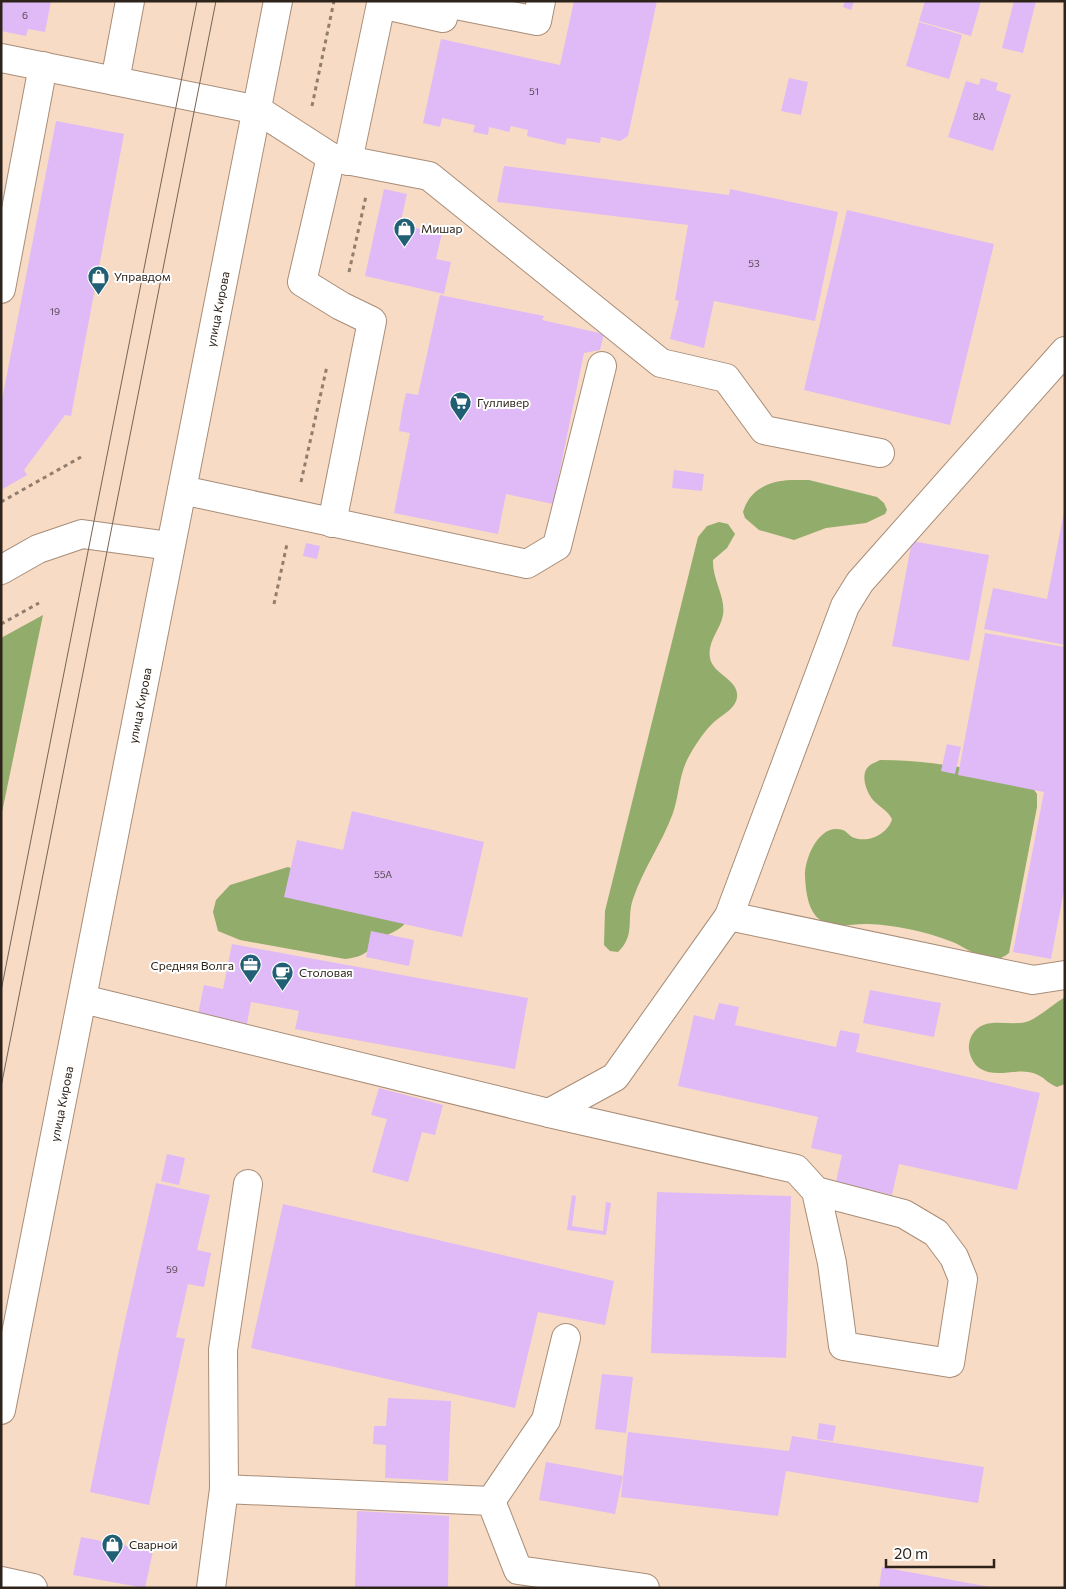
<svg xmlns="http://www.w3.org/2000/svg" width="1066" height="1589" viewBox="0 0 1066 1589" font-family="Commissioner,sans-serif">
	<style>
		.forest { fill: #92ac6b }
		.building { fill: #dfbaf7 }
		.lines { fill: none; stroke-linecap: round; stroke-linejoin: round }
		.minor-casing { stroke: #a88d78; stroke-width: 30 }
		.major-casing { stroke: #a88d78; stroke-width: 30 }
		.path { stroke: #917e6e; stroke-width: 3; stroke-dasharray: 4 4; stroke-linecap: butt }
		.minor { stroke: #fff; stroke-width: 28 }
		.major { stroke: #fff; stroke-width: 28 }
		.tram { stroke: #756456; stroke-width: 1 }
		.labels { text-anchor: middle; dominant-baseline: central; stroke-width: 4; stroke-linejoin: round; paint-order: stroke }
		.number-label { font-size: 10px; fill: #5a4951 }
		.poi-label { font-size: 12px; fill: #2d231a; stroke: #fff; text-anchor: start }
		.street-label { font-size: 12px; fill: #2d231a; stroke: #fff }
	</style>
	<rect width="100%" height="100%" fill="#f8dbc4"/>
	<!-- forest -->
	<g class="forest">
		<path d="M791 480H809L877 497 884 503 887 510 885 514 866 523 826 528 794 540 759 530 745 518 743 512C750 489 769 481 791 480Z"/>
		<path d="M719 522 728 524 735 534 727 548 713 560C712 579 726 597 723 615 720 631 707 641 710 658 713 675 739 679 737 697 736 709 720 716 712 724 703 733 694 747 688 758 679 775 679 796 673 813 662 843 643 869 633 899 626 919 636 935 618 952L610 951 604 945 605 911 698 537 707 526Z"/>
		<polygon points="43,615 1,817 1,638"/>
		<path d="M880 760C930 760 980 770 1028 781L1037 794V807L1009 953C990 970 968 947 950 941 924 931 895 925 868 924 853 923 836 929 822 921 808 913 806 892 805 877 804 859 819 822 843 830 846 831 849 835 852 837 868 844 888 834 892 819 887 810 882 809 875 802 867 795 859 774 869 766 872 763 877 762 880 760Z"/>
		<path d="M288 867 293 869 406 922C401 930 391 932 383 938 366 950 369 956 345 959L240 940 218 931 213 912 216 900 230 885Z"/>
		<path d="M1065 997V1084L1057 1087C1047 1083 1045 1078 1038 1075 1020 1066 998 1079 981 1069 977 1067 973 1062 971 1057 968 1049 968 1043 972 1035 984 1014 1011 1028 1029 1021 1042 1015 1053 1004 1065 997Z"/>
	</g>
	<!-- building -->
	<g class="building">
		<polygon points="1,1 51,1 45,32 28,29 26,36 1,31"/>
		<polygon points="574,1 657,1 628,136 620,141 601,137 600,143 567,138 565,145 527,136 528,130 511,126 509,132 489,127 488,135 473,132 475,125 442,118 440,127 423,123 441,39 560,65"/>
		<polygon points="845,1 854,1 851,10 843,7"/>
		<polygon points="925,1 981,1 971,36 919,21"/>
		<polygon points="1014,1 1036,1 1023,53 1002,48"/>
		<polygon points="919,22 962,35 949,79 906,66"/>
		<polygon points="789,78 808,82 801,115 781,111"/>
		<polygon points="981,78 998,83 996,90 1011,95 993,151 948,137 966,81 979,85"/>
		<polygon points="56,121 124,134 71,416 65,415 24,470 27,475 1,490 1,405"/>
		<polygon points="504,166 729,195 730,189 838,212 815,321 714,301 704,348 670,339 679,301 675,300 688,225 497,202"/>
		<polygon points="384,189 407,194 400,225 442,233 436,259 451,262 444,294 365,276"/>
		<polygon points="847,210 994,244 950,425 804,390"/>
		<polygon points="440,295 544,316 542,320 604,334 600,350 584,353 553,504 506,494 498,534 394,513 410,433 399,431 402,411 406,393 418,395"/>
		<polygon points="674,470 704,474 702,491 672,488"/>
		<polygon points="1064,512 1065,645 984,629 993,588 1047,599"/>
		<polygon points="912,541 989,555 969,661 892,646"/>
		<polygon points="306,543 320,546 317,559 303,556"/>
		<polygon points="985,633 1065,647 1065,885 1051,959 1013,952 1044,792 958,775"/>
		<polygon points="947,744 961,747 955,774 941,771"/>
		<polygon points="352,811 484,842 462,937 284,897 297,840 343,850"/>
		<polygon points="371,931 414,940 409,966 366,957"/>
		<polygon points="232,944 528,998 515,1069 295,1029 299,1011 251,1002 246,1029 197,1019 204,985 223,989"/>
		<polygon points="870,990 941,1003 934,1037 863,1023"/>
		<polygon points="719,1003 739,1007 735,1025 836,1047 840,1030 860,1034 856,1052 1040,1093 1017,1190 899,1164 892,1195 836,1182 842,1155 811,1148 818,1117 678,1086 694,1015 714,1020"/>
		<polygon points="379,1088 443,1105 435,1135 422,1132 408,1182 372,1172 387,1119 371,1115"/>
		<polygon points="167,1154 185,1158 179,1185 161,1181"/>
		<polygon points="156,1183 210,1195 197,1250 211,1253 204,1287 188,1284 176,1337 185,1339 149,1505 90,1492 124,1325"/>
		<polygon points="657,1192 791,1196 786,1358 651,1353"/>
		<polygon points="572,1195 576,1196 572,1226 603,1231 606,1202 611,1203 606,1235 567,1230"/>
		<polygon points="283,1204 614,1281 605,1325 538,1312 515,1408 251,1348"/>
		<polygon points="602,1374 633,1377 626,1433 595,1429"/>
		<polygon points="388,1398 451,1401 448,1481 385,1478 386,1445 373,1444 374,1426 386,1426"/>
		<polygon points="819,1423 836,1426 833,1441 817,1439"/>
		<polygon points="628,1432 789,1451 792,1436 984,1467 978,1503 786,1471 778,1516 621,1497"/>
		<polygon points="546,1462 623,1476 615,1514 539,1500"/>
		<polygon points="357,1511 449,1516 448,1588 355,1588"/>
		<polygon points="81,1537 153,1551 145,1588 73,1575"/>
		<polygon points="882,1567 990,1587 990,1588 879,1588"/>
	</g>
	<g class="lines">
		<defs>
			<g id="minor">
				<polyline points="446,3 537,21 541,1"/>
				<polyline points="1,58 258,110 331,157 429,176 661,363 726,378 764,430 880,453"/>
				<polyline points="115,81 130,1"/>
				<polyline points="331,157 302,282 341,306 372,321 332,523"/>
				<polyline points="348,161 381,4 443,18 446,1"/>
				<polyline points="1,289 43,66"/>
				<polyline points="182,490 527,564 557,546 602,366"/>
				<polyline points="1,570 38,549 82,534 170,546"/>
				<polyline points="729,916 1033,980 1065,975"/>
				<polyline points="83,999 549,1113 615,1077 729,916 845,606 860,582 1065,351"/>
				<polyline points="549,1113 796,1169 816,1191 832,1263 843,1346 950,1363 963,1279 954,1257 936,1233 904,1214 816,1191"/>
				<polyline points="224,1489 491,1501 518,1570 645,1588"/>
				<polyline points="491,1501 546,1420 566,1338"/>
				<polyline points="1,1581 33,1588"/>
				<polyline points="211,1588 224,1489 223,1350 248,1184"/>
			</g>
			<g id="major">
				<path id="s1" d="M1 1410 278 1"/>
			</g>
		</defs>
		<!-- minor casing -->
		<use href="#minor" class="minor-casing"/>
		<!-- major casing -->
		<use href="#major" class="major-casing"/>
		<!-- path -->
		<g class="path">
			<polyline points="312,106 334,1"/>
			<polyline points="349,272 366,196"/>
			<polyline points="301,482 327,366"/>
			<polyline points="1,502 81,457"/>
			<polyline points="274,604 287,544"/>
			<polyline points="1,624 39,603"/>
		</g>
		<!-- minor -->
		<use href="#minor" class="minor"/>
		<!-- major -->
		<use href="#major" class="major"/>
		<!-- tram -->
		<g class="tram">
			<polyline points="1,991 197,1"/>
			<polyline points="1,1087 216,1"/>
		</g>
	</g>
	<!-- icons -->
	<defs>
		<symbol id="shop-pin" viewBox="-11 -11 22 30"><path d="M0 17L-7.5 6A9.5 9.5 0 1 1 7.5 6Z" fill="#215f75" stroke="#fff"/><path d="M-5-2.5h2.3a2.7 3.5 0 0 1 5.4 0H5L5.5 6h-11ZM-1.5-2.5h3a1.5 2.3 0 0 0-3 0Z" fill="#fff"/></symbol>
		<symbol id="supermarket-pin" viewBox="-11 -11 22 30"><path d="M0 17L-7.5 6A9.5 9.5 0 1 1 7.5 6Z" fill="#215f75" stroke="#fff"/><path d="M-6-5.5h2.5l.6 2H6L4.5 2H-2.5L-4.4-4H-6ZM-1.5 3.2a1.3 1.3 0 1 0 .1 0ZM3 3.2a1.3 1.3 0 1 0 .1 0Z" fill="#fff"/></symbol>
		<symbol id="office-pin" viewBox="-11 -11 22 30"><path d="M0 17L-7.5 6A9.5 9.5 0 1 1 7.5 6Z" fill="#215f75" stroke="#fff"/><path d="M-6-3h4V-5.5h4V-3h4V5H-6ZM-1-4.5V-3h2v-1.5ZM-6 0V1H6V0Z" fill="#fff"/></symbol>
		<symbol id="cafe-pin" viewBox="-11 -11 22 30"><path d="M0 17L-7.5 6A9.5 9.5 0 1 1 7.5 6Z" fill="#215f75" stroke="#fff"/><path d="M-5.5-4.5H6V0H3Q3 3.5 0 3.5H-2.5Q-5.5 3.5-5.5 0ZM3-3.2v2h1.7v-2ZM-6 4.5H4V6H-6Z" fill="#fff"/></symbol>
	</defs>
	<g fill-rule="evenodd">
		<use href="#shop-pin" x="392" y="216" width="25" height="34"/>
		<use href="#shop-pin" x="86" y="264" width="25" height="34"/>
		<use href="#supermarket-pin" x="448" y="390" width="25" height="34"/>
		<use href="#office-pin" x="238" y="952" width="25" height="34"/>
		<use href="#cafe-pin" x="270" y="960" width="25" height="34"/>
		<use href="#shop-pin" x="100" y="1532" width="25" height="34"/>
	</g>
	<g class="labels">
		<!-- number labels -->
		<g class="number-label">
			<text x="25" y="15">6</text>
			<text x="534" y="91">51</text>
			<text x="979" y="116">8А</text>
			<text x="754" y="263">53</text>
			<text x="55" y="311">19</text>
			<text x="383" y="874">55А</text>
			<text x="172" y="1269">59</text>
		</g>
		<!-- poi labels -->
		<g class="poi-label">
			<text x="421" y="228">Мишар</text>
			<text x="114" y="276">Управдом</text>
			<text x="477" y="402">Гулливер</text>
			<text x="234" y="965" text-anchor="end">Средняя Волга</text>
			<text x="299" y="972">Столовая</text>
			<text x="129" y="1544">Сварной</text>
		</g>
		<!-- street labels -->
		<g class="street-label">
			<text stroke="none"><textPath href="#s1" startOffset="1122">улица Кирова</textPath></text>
			<text stroke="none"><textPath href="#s1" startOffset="718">улица Кирова</textPath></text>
			<text stroke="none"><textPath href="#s1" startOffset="312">улица Кирова</textPath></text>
		</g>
	</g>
	<!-- border -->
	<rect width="1066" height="1589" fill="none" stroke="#2d231a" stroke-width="5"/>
	<!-- scale -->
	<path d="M886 1559v8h108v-8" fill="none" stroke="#2d231a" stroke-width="2.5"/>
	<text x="894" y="1559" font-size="15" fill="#2d231a" stroke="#ffffff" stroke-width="4" paint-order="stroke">20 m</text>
</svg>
